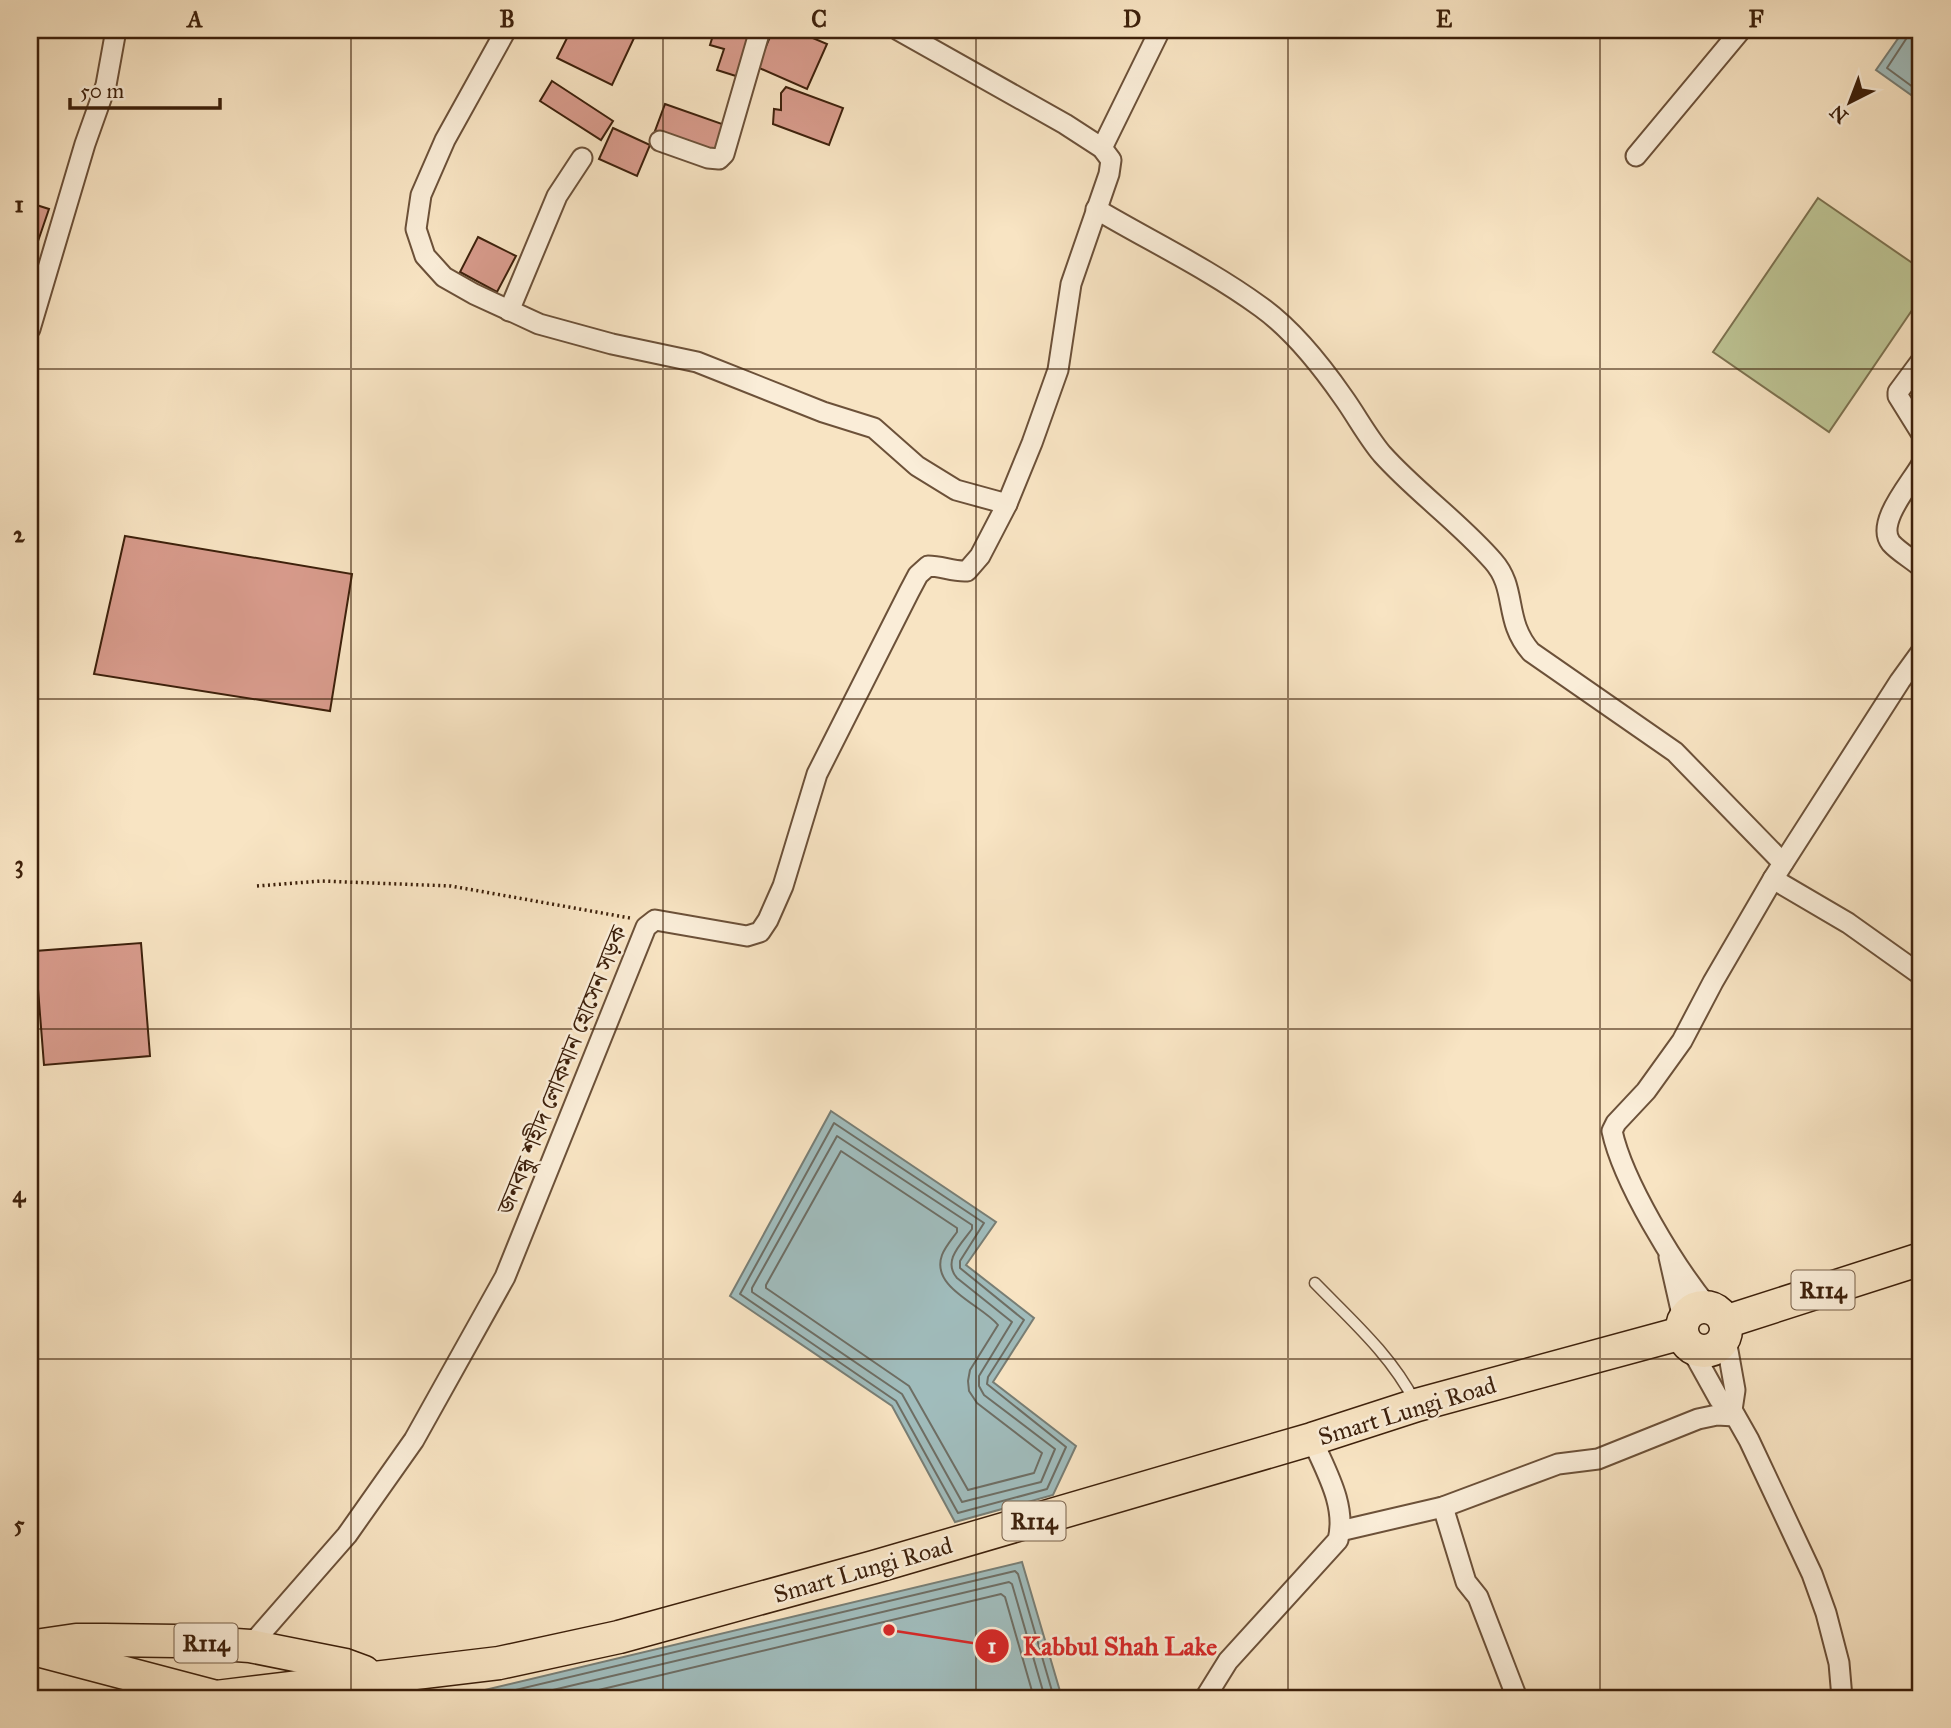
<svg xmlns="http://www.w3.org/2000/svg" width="1951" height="1728" viewBox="0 0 1951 1728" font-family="'IM FELL Great Primer','Noto Serif Bengali',serif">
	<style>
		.green { fill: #bdc494; stroke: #7d7250; stroke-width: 2 }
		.water { fill: #a0bcbc; stroke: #787e75; stroke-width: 2 }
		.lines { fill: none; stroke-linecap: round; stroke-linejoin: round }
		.shore { stroke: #6e6e64; stroke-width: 2 }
		.building { fill: #d89b8c; stroke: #3d200b; stroke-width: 2 }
		.lane-casing { stroke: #6c5139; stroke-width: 13 }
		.street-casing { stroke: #6c5139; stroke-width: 23 }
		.primary-casing { stroke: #3d200b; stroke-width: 35 }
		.path { stroke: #3d200b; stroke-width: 3.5; stroke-dasharray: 2 3.5; stroke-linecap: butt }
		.lane { stroke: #faedd8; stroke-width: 10 }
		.street { stroke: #faedd8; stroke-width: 19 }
		.primary { stroke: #f8e4c3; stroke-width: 32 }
		.grid { fill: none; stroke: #3d200b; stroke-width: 2; stroke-opacity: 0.55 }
		.labels { text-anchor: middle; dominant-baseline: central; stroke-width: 5; stroke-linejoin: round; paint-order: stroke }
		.shield { fill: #faedd8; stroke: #765e48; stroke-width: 2 }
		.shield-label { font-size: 23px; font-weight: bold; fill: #3d200b }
		.street-label { font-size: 24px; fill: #3d200b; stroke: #faedd8 }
		.leader { fill: none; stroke: #d62828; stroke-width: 2.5 }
		.callout-dot { fill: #d62828; stroke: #faedd8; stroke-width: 2.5 }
		.mark-label { font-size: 21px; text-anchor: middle; font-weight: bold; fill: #fff }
		.callout-label { font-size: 26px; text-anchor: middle; font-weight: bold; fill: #d62828; stroke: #faedd8; stroke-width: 5; stroke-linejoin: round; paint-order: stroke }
		.neatline { fill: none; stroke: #3d200b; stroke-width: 2.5 }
		.grid-label { font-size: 23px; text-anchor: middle; font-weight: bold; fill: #3d200b }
	</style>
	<rect width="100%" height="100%" fill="#f8e4c3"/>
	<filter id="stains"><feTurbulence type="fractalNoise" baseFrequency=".00286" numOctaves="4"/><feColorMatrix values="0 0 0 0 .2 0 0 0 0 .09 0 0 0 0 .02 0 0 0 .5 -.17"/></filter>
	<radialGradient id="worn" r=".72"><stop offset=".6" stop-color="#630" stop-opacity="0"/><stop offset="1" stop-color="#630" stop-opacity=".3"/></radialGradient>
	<!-- green -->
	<polygon class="green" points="1818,198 1921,269 1921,297 1829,432 1713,352"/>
	<!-- water -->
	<g class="water">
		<polygon points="1904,30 1921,30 1921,102 1876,70"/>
		<polygon points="831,1111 996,1222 966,1265 1034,1318 993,1382 1076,1446 1053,1495 955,1522 892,1406 730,1296"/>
		<polygon points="1022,1562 1062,1698 451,1698"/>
	</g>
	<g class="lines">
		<!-- shore -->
		<g class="shore">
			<polyline points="1909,30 1908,36 1887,68 1921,93"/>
			<polygon points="834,1123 984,1223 960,1261 960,1268 1024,1320 988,1377 987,1384 1066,1447 1047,1489 958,1513 896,1401 740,1294"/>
			<path d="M837 1136 972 1225V1229C961 1244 942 1261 957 1278L1012 1322 979 1376V1386L984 1395 1055 1449 1041 1482 962 1502 902 1394 752 1292V1288Z"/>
			<path d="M841 1151 957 1228V1232C952 1239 945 1247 942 1255 930 1288 982 1305 998 1325L970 1370 968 1381 969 1391 977 1403 1042 1453 1034 1473 968 1490 909 1386 766 1288V1285Z"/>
			<polyline points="482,1698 1015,1571 1018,1574 1054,1698"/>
			<polyline points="519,1698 1009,1582 1012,1584 1045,1698"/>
			<polyline points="565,1698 1001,1594 1005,1597 1034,1698"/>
		</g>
	</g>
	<!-- building -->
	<g class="building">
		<polygon points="571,30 622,30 635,36 612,85 557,58"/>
		<polygon points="725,30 754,30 739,77 717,70 724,49 710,45 714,32 723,35"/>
		<polygon points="773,30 794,30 827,44 807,89 757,67"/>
		<polygon points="552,81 613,121 601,140 540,101"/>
		<polygon points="786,87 843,108 829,145 773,124 774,109 781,110 781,93"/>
		<polygon points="665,104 725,125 716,153 655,131"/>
		<polygon points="613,128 650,145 637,176 599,159"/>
		<polygon points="30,203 49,209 37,244 30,242"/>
		<polygon points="478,237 516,256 497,292 460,272"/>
		<polygon points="125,536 352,574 330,711 94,674"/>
		<polygon points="141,943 150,1056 44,1065 35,951"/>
	</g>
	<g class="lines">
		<defs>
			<path id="lane" d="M1315 1283C1351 1320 1391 1355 1415 1402"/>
			<g id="street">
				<polyline points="506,30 445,140 421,195 416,229 425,256 444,277 474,294 539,324 612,344 697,362 823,412 874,428 917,466 956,490 1007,504"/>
				<polyline points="660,141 708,158 719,159 724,154 760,30"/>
				<polyline points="1102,148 1160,30"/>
				<polyline points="1636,156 1741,30"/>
				<path d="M1096 209C1150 241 1209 269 1261 307 1293 330 1320 364 1343 397 1356 415 1367 436 1382 454 1416 492 1459 522 1493 561 1518 589 1503 620 1531 652L1675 752 1783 863"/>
				<polyline points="509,311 557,196 582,158"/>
				<polyline points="30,329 85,144 106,85 116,30"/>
				<polyline points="1921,361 1898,392 1898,396 1921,433"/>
				<path d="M1921 465C1911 483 1875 523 1891 543 1899 552 1912 559 1921 567"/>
				<polyline points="1773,879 1848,923 1921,975"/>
				<polyline points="1669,1257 1683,1319"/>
				<path d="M1708 1307C1675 1267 1623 1182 1612 1131L1616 1123 1646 1091 1682 1041 1713 982 1773 879 1900 681 1921 652"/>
				<polyline points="1725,1334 1735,1390 1732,1410"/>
				<polyline points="1689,1345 1719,1399 1732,1410 1749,1440 1812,1574 1826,1613 1839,1663 1842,1698"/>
				<polyline points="1443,1507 1466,1582 1478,1597 1517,1698"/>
				<polyline points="1340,1531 1443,1507 1558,1464 1598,1459 1698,1419 1717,1415 1735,1416"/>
				<path d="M250 1646 347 1535 414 1440 505 1277 646 927 655 920 747 936 760 932 768 920 783 886 817 774 909 592 918 575 928 566C942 566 953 572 967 571L980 556 1007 504 1032 443 1058 370 1071 284 1109 174 1111 160 1102 148 1065 124 898 30"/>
				<path d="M1205 1698 1228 1661 1338 1540C1347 1505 1325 1470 1312 1439"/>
			</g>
			<g id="primary">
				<circle cx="1704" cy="1329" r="22"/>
				<polyline points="1725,1322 1921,1259"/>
				<polyline points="42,1645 76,1640 105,1640 177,1641 250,1646 345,1665 364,1672"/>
				<polyline points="30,1648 216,1697 499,1663 619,1637 874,1567 1312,1439 1417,1405 1682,1333"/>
			</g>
		</defs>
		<!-- lane casing -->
		<use href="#lane" class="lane-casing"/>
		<!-- street casing -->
		<use href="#street" class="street-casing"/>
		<!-- primary casing -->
		<use href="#primary" class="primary-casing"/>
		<!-- path -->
		<polyline class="path" points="257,886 321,881 451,886 630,918"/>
		<!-- lane -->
		<use href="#lane" class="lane"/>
		<!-- street -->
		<use href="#street" class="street"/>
		<!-- primary -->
		<use href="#primary" class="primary"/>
	</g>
	<!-- grid -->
	<path class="grid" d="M351 30V1698M663 30V1698M976 30V1698M1288 30V1698M1600 30V1698M30 369H1921M30 699H1921M30 1029H1921M30 1359H1921"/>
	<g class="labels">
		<!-- shield labels -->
		<g class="shield">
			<rect x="1791.5" y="1270.5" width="63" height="39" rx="5"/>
			<rect x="1002.5" y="1501.5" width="63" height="39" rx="5"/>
			<rect x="174.5" y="1623.5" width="63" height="39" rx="5"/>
		</g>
		<g class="shield-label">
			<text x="1823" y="1290">R114</text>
			<text x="1034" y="1521">R114</text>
			<text x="206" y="1643">R114</text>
		</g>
		<!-- street labels -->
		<g class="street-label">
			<text transform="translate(562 1070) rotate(-68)">জনবন্ধু শহীদ লোকমান হোসেন সড়ক</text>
			<text transform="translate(1407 1411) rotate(-17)">Smart Lungi Road</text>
			<text transform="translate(863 1570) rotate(-16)">Smart Lungi Road</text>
		</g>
	</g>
	<!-- callouts -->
	<path class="leader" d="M889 1630L992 1646"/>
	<g class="callout-dot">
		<circle cx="889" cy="1630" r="7"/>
		<circle cx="992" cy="1646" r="18"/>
	</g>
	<g class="mark-label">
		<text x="992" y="1653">1</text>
	</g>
	<g class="callout-label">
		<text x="1120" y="1655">Kabbul Shah Lake</text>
	</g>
	<!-- margin -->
	<rect width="1951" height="1728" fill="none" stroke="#f8e4c3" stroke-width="77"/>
	<!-- north arrow -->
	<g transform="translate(1850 102) rotate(222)" stroke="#faedd8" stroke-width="5" paint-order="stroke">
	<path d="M0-5L12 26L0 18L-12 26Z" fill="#3d200b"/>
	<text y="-10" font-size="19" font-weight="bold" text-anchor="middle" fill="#3d200b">N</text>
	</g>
	<!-- scale -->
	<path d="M70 98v10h150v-10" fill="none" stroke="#3d200b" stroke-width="3.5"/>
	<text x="80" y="98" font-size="21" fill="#3d200b" stroke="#faedd8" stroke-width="5" paint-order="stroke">50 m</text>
	<rect x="38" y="38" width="1874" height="1652" class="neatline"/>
	<g class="grid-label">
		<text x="195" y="27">A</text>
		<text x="507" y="27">B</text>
		<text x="819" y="27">C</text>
		<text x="1132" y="27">D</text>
		<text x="1444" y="27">E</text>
		<text x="1756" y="27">F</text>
		<text x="19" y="212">1</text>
		<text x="19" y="542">2</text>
		<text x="19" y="872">3</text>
		<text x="19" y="1202">4</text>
		<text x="19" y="1532">5</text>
	</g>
	<rect width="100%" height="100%" filter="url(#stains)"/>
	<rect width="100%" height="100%" fill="url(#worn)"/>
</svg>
